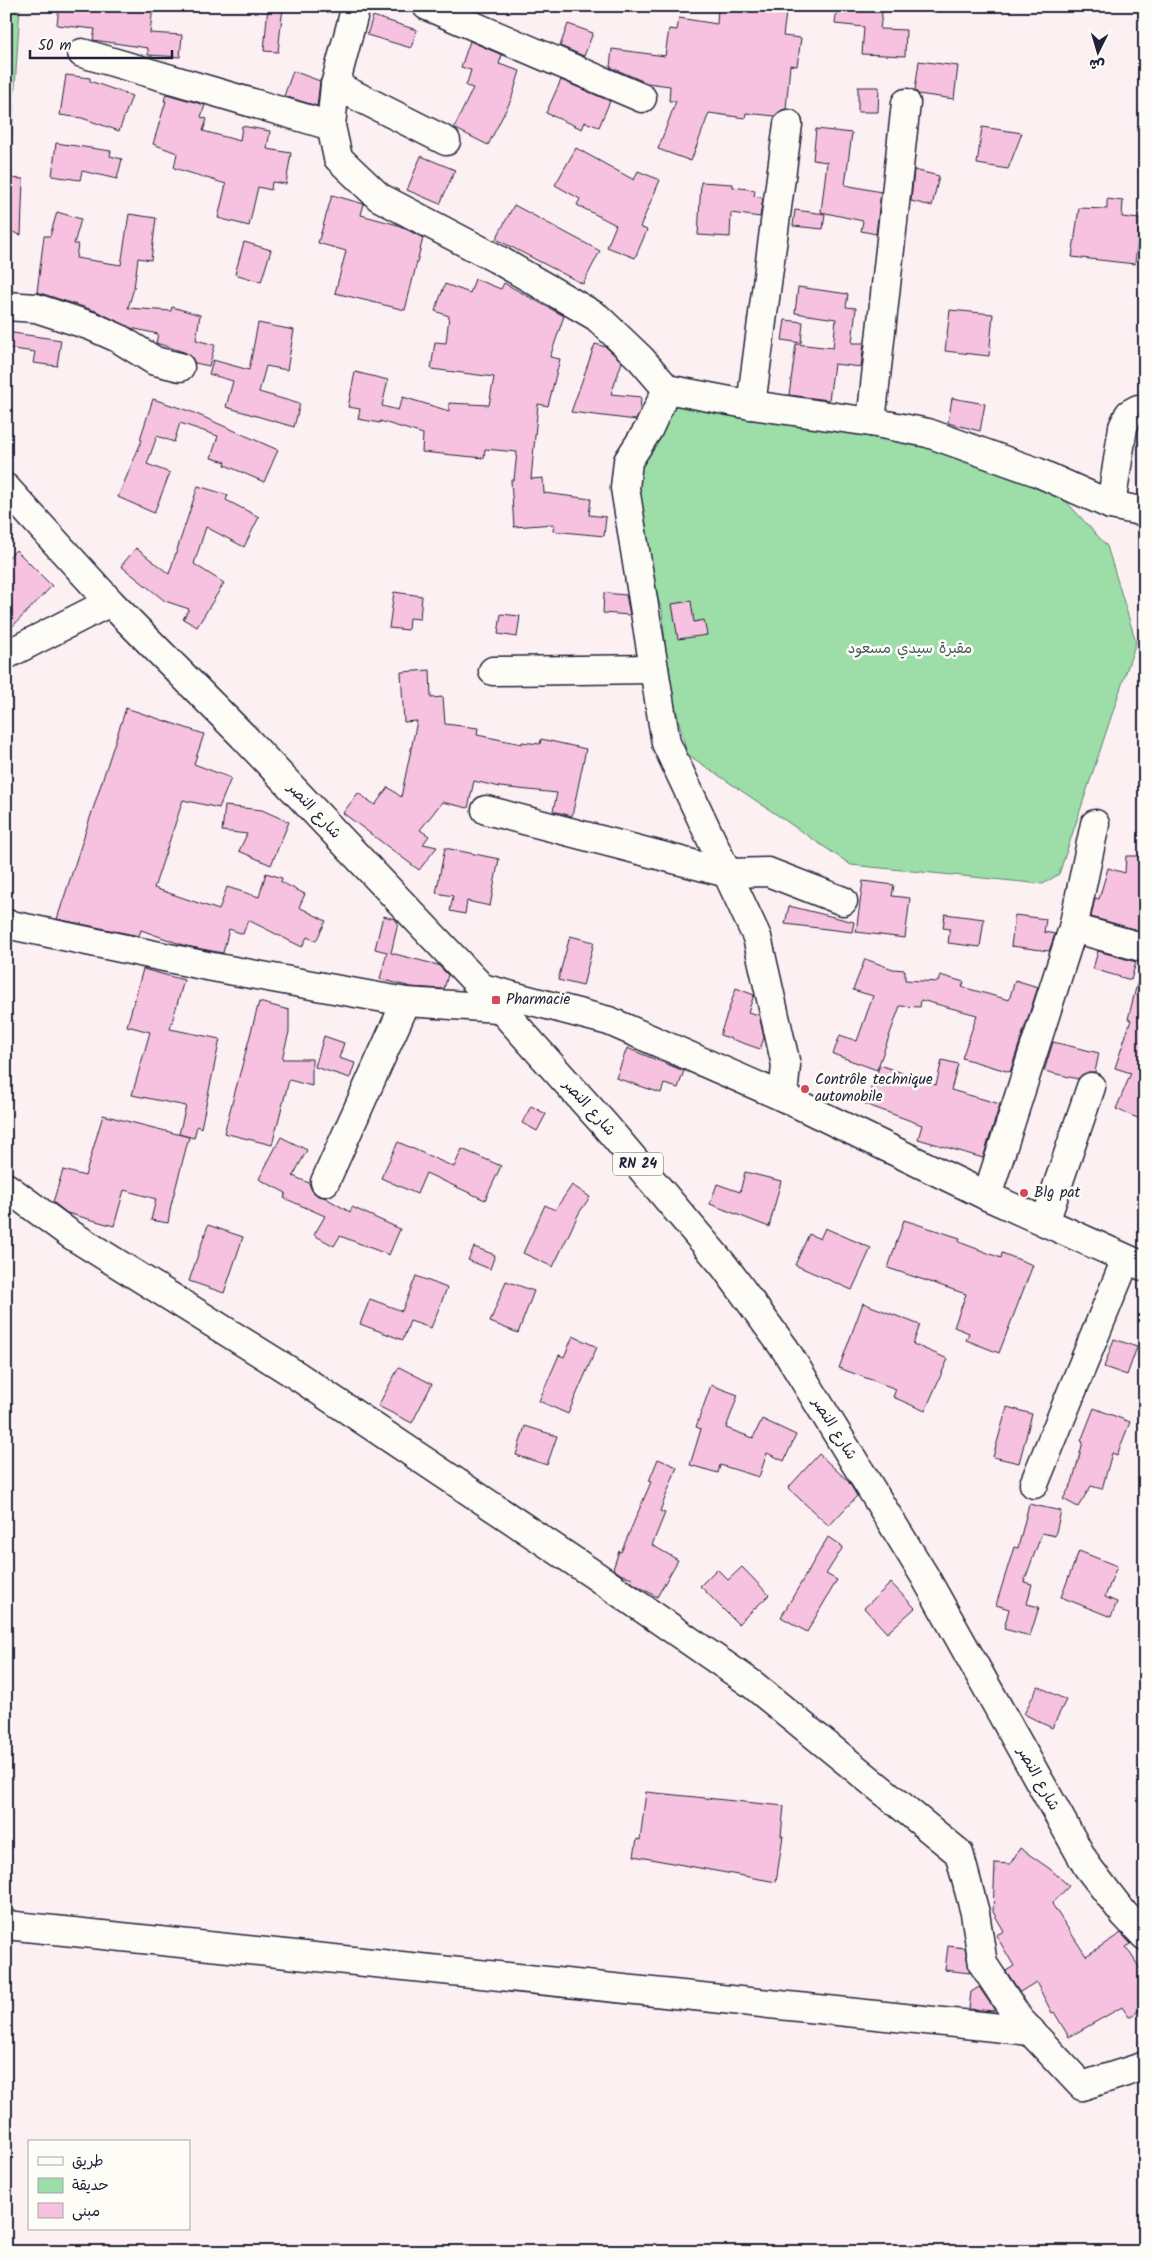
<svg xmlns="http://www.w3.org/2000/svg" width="1151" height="2258" viewBox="0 0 1151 2258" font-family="Kalam,'Playpen Sans Arabic',sans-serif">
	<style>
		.green { fill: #9cdda8; stroke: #5f8072 }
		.building { fill: #f6c2df; stroke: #22223b }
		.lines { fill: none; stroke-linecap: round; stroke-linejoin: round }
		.minor-casing { stroke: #22223b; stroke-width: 31 }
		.major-casing { stroke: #22223b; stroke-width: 31 }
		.minor { stroke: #fdfcf7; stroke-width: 28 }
		.major { stroke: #fdfcf7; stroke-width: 28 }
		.poi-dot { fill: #d1495b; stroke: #fdfcf7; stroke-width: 2 }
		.labels { text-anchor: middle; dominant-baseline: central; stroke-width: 5; stroke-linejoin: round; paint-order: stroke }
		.shield { fill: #fdfcf7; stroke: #646373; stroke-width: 1 }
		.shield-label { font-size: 14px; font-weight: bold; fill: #22223b }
		.park-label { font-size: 15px; fill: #475a5c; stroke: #fdfcf7 }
		.street-label { font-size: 15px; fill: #22223b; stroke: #fdfcf7 }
		.poi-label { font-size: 15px; fill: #22223b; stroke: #fdfcf7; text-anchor: start }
	</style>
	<rect width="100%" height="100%" fill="#fcf0f2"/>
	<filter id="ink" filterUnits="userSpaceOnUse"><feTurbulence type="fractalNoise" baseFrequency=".02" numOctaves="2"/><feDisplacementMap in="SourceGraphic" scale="10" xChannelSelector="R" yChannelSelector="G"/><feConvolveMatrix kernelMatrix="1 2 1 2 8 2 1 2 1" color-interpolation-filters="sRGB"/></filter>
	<g filter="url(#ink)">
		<!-- green -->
		<g class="green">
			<polygon points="6,6 20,6 11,152 6,150"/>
			<polygon points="694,393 773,403 1041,474 1107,546 1136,642 1059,874 1043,884 851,865 687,754 669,682 662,610 637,542 637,445 659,415"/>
		</g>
		<!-- building -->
		<g class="building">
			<polygon points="59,6 153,6 150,33 182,35 180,57 148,55 148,48 93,40 95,29 57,25"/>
			<polygon points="268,6 283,7 278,52 264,51"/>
			<polygon points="718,6 787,6 783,36 801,38 797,66 790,65 786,109 782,110 775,116 746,113 745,118 709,113 691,161 658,149 676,101 669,101 670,86 647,83 610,67 612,49 665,56 669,29 677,30 679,18 717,24"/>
			<polygon points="837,6 883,6 880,29 906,30 905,56 862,54 864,27 835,24"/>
			<polygon points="373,16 417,30 411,48 367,35"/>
			<polygon points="568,24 593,33 584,56 560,46"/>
			<polygon points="470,41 502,55 499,64 520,71 511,100 488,145 454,128 473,88 466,86 471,70 461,67"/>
			<polygon points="919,61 958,66 954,99 918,94 915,90"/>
			<polygon points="293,71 320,81 317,106 284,96"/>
			<polygon points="66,75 90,78 90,81 132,96 119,131 82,118 60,115"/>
			<polygon points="561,80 610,101 599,127 585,122 582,129 546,113"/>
			<polygon points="858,87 879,87 878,112 858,112"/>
			<polygon points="166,94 205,105 201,117 207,119 203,131 240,141 242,126 270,131 267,149 291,153 286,184 272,182 271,190 258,187 249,226 218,218 226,184 174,168 177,153 153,144 166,101 164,101"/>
			<polygon points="982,127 1022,133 1008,169 977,164"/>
			<polygon points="816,129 852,133 845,185 881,192 876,234 861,231 863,221 821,212 827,162 813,160"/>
			<polygon points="56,143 111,151 110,156 122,159 117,179 82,171 80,180 52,176"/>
			<polygon points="576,148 634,180 638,171 660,180 640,227 647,230 635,258 607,247 616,225 577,205 580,199 555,185"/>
			<polygon points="421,156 455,170 440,204 407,190"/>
			<polygon points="914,170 939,176 932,206 911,201"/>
			<polygon points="6,178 23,179 21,235 6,230"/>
			<polygon points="701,182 733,184 733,187 755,190 754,196 763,198 760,217 731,213 730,237 698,235"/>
			<polygon points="332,195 364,204 361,215 398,225 423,238 405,310 335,293 346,251 318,243"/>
			<polygon points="1107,199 1123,201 1122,217 1140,219 1135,264 1072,257 1079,208 1107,209"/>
			<polygon points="514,205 600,251 583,284 496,239"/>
			<polygon points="795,210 825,214 823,229 793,226"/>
			<polygon points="57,212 81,219 74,244 78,244 76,258 121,265 129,214 156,218 151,260 138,258 134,288 128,308 171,311 172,307 200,315 196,340 215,345 209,366 195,363 191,356 184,352 156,343 158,334 131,328 96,311 37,292 44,236 50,236"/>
			<polygon points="244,242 271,250 261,282 235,274"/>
			<polygon points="475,279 501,289 504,283 564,316 550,357 560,359 548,406 538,404 531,479 543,478 544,493 591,499 589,515 606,517 604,536 553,531 554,524 514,527 511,480 514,480 517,452 485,449 484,458 422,452 423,434 380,421 380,423 358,419 360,409 348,407 355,372 388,380 382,406 398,410 403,397 449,411 449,403 489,405 494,377 431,369 435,342 446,343 449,316 435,311 445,284 470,293"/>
			<polygon points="798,287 848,294 846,307 856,308 852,343 864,343 861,367 834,364 829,400 789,395 796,344 833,348 836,319 795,313"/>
			<polygon points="950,310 993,314 989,356 945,351"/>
			<polygon points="785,320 803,322 801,343 782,340"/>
			<polygon points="258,323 294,330 287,370 266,366 259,392 300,404 294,427 226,407 233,381 209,374 213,360 249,370"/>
			<polygon points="6,332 61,340 57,366 33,363 35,352 6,348"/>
			<polygon points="595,344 606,347 622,362 611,394 641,397 640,411 636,420 571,412"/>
			<polygon points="952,398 985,404 980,431 948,423"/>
			<polygon points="153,399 192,412 278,450 264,482 225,465 226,462 211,458 218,436 180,423 174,442 157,436 147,464 170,473 154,513 118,497 142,440 140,439"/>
			<polygon points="198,486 228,495 226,500 259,517 244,547 206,527 194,564 224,583 197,627 183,619 189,609 165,601 121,566 136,548 169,574"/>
			<polygon points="16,550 52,586 6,633 6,560"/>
			<polygon points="394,592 422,596 420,619 409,618 408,630 389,628"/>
			<polygon points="604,593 626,595 630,615 603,613"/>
			<polygon points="691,601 694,622 704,620 707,635 678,639 672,604"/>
			<polygon points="501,614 520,616 517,637 498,634"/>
			<polygon points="430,670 431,698 443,697 445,724 478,728 477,735 522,744 522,742 540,744 541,739 586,749 572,816 553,811 557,793 500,787 474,781 468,808 442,802 420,830 429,836 423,844 437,847 419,870 343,813 358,793 375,805 388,787 401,797 417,721 404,722 401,672"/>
			<polygon points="126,708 204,734 194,764 231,778 219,808 183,800 154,888 219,910 227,887 259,897 266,873 282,878 281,882 305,894 299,907 326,921 316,941 307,937 302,947 248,920 243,934 229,929 223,953 186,946 141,930 139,936 57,919"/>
			<polygon points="225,806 262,810 289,822 271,865 239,851 247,834 222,831"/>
			<polygon points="445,848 499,859 490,906 467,901 465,914 450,911 453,896 436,893"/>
			<polygon points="1126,856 1145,856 1145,903 1140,918 1145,920 1145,932 1091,917 1095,898 1099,899 1108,868 1125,873"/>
			<polygon points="863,881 894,885 892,896 910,898 905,938 856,932"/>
			<polygon points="789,906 854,922 852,932 785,924"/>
			<polygon points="945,914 984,919 980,947 948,943 950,929 943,928"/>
			<polygon points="1015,915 1046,919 1044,932 1055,934 1049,951 1011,946"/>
			<polygon points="383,916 395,919 398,923 391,953 438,965 448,975 444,989 411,987 380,979 387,952 375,949"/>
			<polygon points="570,936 594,942 583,986 558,980"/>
			<polygon points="1098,951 1136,962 1131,980 1093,969"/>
			<polygon points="865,959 893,969 905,970 905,980 938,982 940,975 964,982 962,987 1009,1000 1015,980 1038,987 1010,1072 962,1058 977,1015 921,1000 920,1007 900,1006 877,1070 833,1054 840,1035 857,1041 873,996 853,990"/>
			<polygon points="143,969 184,980 170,1029 220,1039 201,1128 197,1126 194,1138 179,1134 186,1106 132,1095 150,1032 127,1026"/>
			<polygon points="1139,976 1145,977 1145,1121 1116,1109 1131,1073 1115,1068 1131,1020 1128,1019"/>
			<polygon points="736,988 754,995 748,1012 759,1015 764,1038 760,1049 720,1035"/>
			<polygon points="259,1002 289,1010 289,1032 282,1059 312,1059 312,1086 289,1080 272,1145 224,1133"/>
			<polygon points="324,1036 344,1043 339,1058 355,1063 350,1078 315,1067"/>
			<polygon points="1053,1042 1099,1053 1095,1072 1088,1072 1078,1079 1044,1071"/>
			<polygon points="627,1048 684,1071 678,1088 664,1084 661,1093 616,1078"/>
			<polygon points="942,1060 958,1064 951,1090 1000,1104 983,1158 918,1139 922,1125 865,1104 880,1065 936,1085"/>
			<polygon points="531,1106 546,1114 537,1131 522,1123"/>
			<polygon points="103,1115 189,1137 171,1205 168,1223 151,1220 156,1199 124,1190 114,1226 67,1213 53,1202 63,1170 85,1176"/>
			<polygon points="281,1137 307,1150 293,1176 309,1183 312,1191 318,1196 324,1197 350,1212 352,1207 400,1229 389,1255 340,1236 334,1246 314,1235 325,1216 284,1198 286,1193 259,1179"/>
			<polygon points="398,1142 454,1167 462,1149 501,1166 485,1200 426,1173 417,1194 381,1178"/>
			<polygon points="745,1172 781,1181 769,1227 710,1204 717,1184 740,1192"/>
			<polygon points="572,1185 590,1197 579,1213 553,1267 523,1253 545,1205 555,1210"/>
			<polygon points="904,1220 960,1238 959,1242 1001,1258 1002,1253 1033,1265 999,1353 966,1340 969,1333 954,1327 966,1294 888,1268"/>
			<polygon points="208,1225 243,1237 224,1293 189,1281"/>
			<polygon points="825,1228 871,1248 852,1290 795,1265 809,1234 820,1239"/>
			<polygon points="474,1247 495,1255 490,1269 468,1260"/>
			<polygon points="416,1276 447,1288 431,1328 410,1321 403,1340 360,1324 370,1299 402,1311"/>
			<polygon points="506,1281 534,1291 518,1333 490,1322"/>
			<polygon points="863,1303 920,1325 913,1344 948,1359 925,1411 893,1397 896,1389 839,1368"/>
			<polygon points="573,1336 597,1347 568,1414 539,1401 559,1355 564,1357"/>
			<polygon points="1114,1339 1137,1347 1127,1375 1104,1367"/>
			<polygon points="399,1367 432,1384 412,1423 378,1406"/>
			<polygon points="711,1385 738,1395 726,1428 753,1438 762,1419 796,1435 784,1461 767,1453 759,1477 720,1465 718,1473 690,1465 701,1429 696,1427"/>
			<polygon points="1007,1407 1032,1414 1019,1463 993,1457"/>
			<polygon points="1094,1408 1130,1422 1117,1455 1112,1453 1102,1489 1091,1486 1078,1507 1063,1499 1072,1483 1083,1442 1081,1441"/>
			<polygon points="525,1426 557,1436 547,1465 516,1455"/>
			<polygon points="819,1454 848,1481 857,1496 829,1526 788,1488"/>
			<polygon points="658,1459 677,1467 660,1511 665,1513 652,1545 678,1560 657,1597 631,1582 633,1578 622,1575 613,1569 619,1551 621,1552 651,1482 649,1481"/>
			<polygon points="1029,1504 1061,1511 1055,1536 1042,1533 1024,1582 1032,1584 1027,1604 1039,1607 1030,1636 1004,1629 1009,1609 996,1605 1014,1547 1018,1548"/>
			<polygon points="828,1537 843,1547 826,1574 837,1580 807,1632 781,1617"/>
			<polygon points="1079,1551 1117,1566 1105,1597 1117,1602 1111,1617 1061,1597"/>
			<polygon points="742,1567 769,1595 738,1624 700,1586 717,1569 728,1580"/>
			<polygon points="891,1583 915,1608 887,1633 864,1608"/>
			<polygon points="1038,1686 1066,1700 1052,1728 1024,1714"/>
			<polygon points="646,1792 784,1806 781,1836 783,1836 776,1882 634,1856 637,1839 640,1840"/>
			<polygon points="1020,1848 1050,1869 1069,1886 1052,1904 1086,1956 1121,1933 1131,1944 1126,1947 1145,1976 1145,2007 1129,2017 1122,2007 1069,2037 1054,2012 1052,2013 1036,1982 1020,1992 1006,1971 1014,1966 996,1935 1004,1931 993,1912 995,1863 1010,1864"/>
			<polygon points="948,1946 965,1948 970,1973 945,1970"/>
			<polygon points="979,1987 994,2009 994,2011 969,2009 971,1992"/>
		</g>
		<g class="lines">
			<defs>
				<g id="minor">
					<polyline points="356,6 335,85 331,126 338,158 379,197 497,259 597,317 641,359 667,389 648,430 628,461 625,488 666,743 757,937 786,1065 783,1097"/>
					<polyline points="427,6 642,98"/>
					<polyline points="82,53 331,126"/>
					<polyline points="335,85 446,141"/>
					<polyline points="6,306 36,308 91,326 118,338 155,361 180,367"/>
					<polyline points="667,389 751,405 871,422 928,433 1037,472 1111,505 1145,512"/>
					<polyline points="751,405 788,124"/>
					<polyline points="871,422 906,103"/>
					<polyline points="1111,505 1123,427 1129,414 1138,409 1145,410"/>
					<polyline points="6,655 110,602"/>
					<polyline points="493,671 654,669"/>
					<polyline points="486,810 727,873 768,872 843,901"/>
					<polyline points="6,924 207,966 406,1002 498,1008"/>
					<polyline points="1073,928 1145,948"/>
					<polyline points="482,988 609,1021 783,1097 987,1196 1145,1267"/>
					<polyline points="325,1182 406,1002"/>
					<polyline points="6,1187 70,1234 296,1375 593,1574 752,1684 959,1853 975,1913 983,1964 1019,2019 1082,2086 1145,2066"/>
					<polyline points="987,1196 1073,928 1095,824"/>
					<polyline points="1045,1222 1091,1087"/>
					<polyline points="1034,1484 1126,1259"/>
					<polyline points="6,1925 1031,2031"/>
				</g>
				<polyline id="major" points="6,488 110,602 243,736 482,988 604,1124 725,1267 785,1349 924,1575 1087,1866 1124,1914 1145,1936"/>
			</defs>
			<!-- minor casing -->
			<use href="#minor" class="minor-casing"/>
			<!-- major casing -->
			<use href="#major" class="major-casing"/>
			<!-- minor -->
			<use href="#minor" class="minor"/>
			<!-- major -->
			<use href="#major" class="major"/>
		</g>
	</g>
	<!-- markers -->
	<g class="poi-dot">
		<rect x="491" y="995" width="10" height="10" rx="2.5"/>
		<circle cx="805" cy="1089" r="5"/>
		<circle cx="1024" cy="1193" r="5"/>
	</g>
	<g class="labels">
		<!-- shield labels -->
		<rect class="shield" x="613" y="1152.5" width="50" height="23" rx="4"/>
		<g class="shield-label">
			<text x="638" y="1164">RN 24</text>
		</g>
		<!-- park labels -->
		<g class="park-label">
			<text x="910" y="649">مقبرة سيدي مسعود</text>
		</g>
		<!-- street labels -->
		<g class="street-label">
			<text transform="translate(314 811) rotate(47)">شارع النصر</text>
			<text transform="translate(589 1108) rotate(48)">شارع النصر</text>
			<text transform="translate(834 1429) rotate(58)">شارع النصر</text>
			<text transform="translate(1038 1779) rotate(61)">شارع النصر</text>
		</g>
		<!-- poi labels -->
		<g class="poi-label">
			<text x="506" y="1000">Pharmacie</text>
			<text x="815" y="1080">Contrôle technique<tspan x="815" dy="17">automobile</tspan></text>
			<text x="1034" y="1193">Blg pat</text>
		</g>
	</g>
	<!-- margin -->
	<rect width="1151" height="2258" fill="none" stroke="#fdfcf7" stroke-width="25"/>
	<rect x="12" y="12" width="1126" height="2233" fill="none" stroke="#22223b" stroke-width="2" filter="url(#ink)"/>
	<!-- legend -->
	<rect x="28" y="2140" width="162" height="90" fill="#fdfcf7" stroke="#a5a5ac"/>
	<rect x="38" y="2157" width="25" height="8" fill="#fdfcf7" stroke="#a5a5ac"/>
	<text x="72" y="2166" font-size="15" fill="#22223b">طريق</text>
	<rect x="38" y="2178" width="25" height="15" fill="#9cdda8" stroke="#a5a5ac"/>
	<text x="72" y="2190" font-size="15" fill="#22223b">حديقة</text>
	<rect x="38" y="2203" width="25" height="15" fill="#f6c2df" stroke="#a5a5ac"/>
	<text x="72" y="2216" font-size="15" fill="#22223b">مبنى</text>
	<!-- north arrow -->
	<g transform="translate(1098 52) rotate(185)" stroke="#fdfcf7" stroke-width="4" paint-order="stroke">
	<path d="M0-4L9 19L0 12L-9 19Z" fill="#22223b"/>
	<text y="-8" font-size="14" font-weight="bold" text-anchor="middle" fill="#22223b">ش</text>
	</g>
	<!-- scale -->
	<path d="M30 50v8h142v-8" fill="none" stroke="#22223b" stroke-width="2.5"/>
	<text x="38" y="50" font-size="15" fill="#22223b" stroke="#fdfcf7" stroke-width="4" paint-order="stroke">50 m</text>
</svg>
